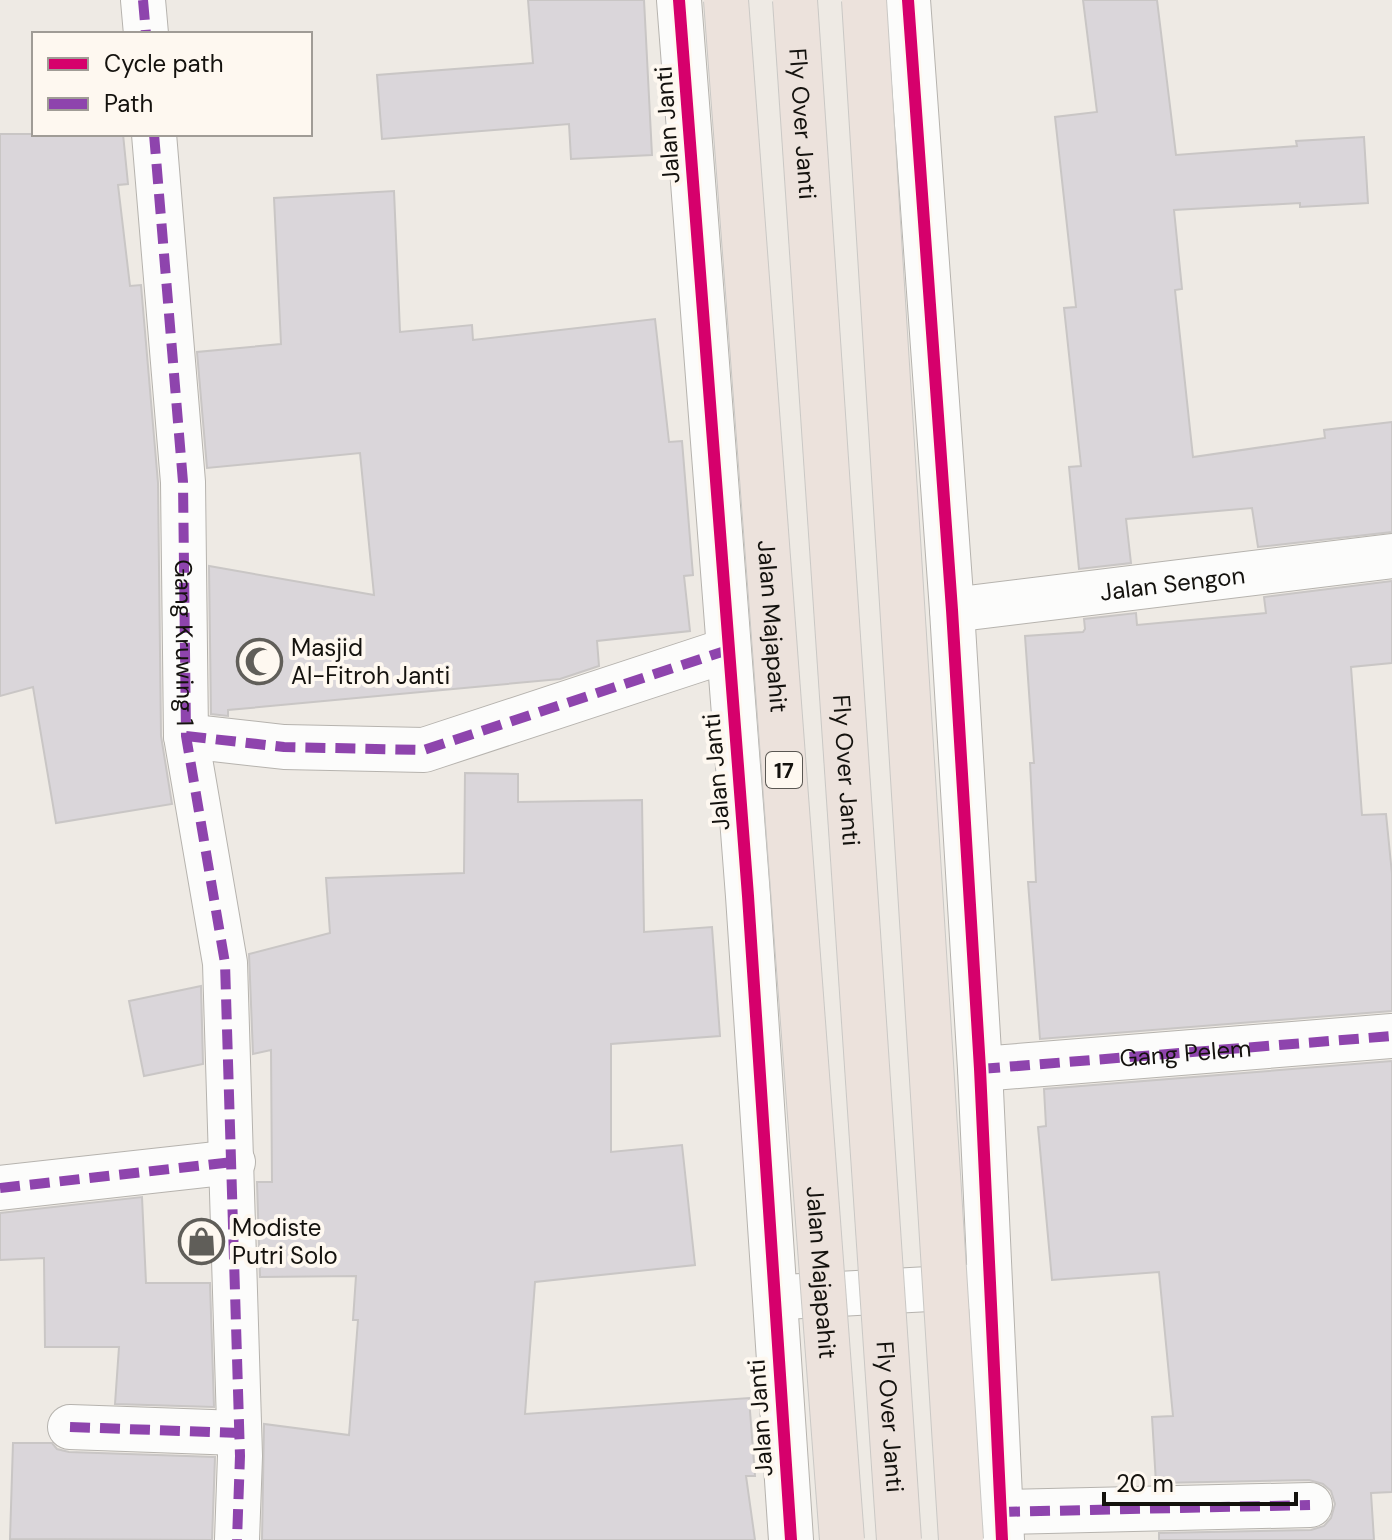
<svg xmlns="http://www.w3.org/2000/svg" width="1392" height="1540" viewBox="0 0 1392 1540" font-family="'DM Sans',sans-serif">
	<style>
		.building { fill: #dad6da; stroke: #c9c6c5; stroke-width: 2 }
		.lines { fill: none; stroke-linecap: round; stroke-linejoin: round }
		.minor-casing { stroke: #b6b3ae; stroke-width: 46 }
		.minor { stroke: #fcfcfb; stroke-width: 44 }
		.highway-bridge-casing { stroke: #cac8c5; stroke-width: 46; stroke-linecap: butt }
		.highway-bridge { stroke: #ece2dc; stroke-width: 44 }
		.quiet { stroke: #8e44ad; stroke-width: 10; stroke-dasharray: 20 10; stroke-linecap: butt }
		.cycleway-casing { stroke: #fef8f0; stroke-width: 17 }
		.cycleway { stroke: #d6006c; stroke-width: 12 }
		.labels { text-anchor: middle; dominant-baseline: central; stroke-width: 8; stroke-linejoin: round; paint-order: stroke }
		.shield { fill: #fef8f0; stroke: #5a5752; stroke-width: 2 }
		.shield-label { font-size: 22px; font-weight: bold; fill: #14120e }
		.street-label { font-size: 24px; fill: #14120e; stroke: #fef8f0 }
		.poi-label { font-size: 24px; fill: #14120e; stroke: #fef8f0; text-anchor: start }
	</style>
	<rect width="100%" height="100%" fill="#eeeae4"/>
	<!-- building -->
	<g class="building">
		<polygon points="528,0 644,0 652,155 571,159 569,124 382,139 377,75 533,63"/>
		<polygon points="1083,0 1157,0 1176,155 1297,146 1296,141 1364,137 1368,203 1300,207 1300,203 1174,210 1182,289 1175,290 1193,457 1325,438 1324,430 1392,422 1392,532 1258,547 1252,508 1126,519 1131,563 1079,569 1069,467 1081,466 1064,308 1076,307 1055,117 1097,112"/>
		<polygon points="0,134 123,134 128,184 118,185 130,286 141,285 158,483 161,736 172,804 56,823 33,687 0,696"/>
		<polygon points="394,191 400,332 472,325 473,340 655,319 669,442 682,441 693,575 684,576 690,631 597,641 599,666 560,679 228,710 228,716 211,714 209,566 374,595 360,453 207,468 197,352 281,344 274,198"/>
		<polygon points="1392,581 1392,663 1351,667 1362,815 1386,814 1392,874 1392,1011 1040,1039 1028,882 1036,882 1030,763 1034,763 1025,636 1083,632 1085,629 1084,619 1136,613 1137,625 1266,613 1264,597"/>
		<polygon points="465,773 518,774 518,802 642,800 644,932 712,927 720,1036 611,1044 611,1152 682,1145 695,1265 535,1282 525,1414 749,1398 755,1476 746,1476 755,1540 262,1540 264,1424 349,1435 358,1320 353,1320 356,1276 260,1277 257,1182 272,1182 271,1050 253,1054 249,954 330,933 326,878 464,873"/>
		<polygon points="201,986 203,1064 144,1076 129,1001"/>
		<polygon points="1392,1061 1392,1492 1371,1493 1374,1540 1159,1540 1159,1533 1311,1530 1324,1526 1331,1518 1335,1504 1331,1491 1323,1484 1309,1480 1156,1483 1152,1417 1173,1416 1159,1272 1052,1280 1038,1127 1046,1126 1044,1089"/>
		<polygon points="142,1197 146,1283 210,1283 214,1407 115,1404 119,1347 45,1347 44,1258 0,1260 0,1213"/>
		<polygon points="13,1443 52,1443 57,1449 69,1452 215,1457 212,1540 10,1539"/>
	</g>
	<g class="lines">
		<defs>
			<g id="minor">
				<polyline points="143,0 146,34"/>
				<polyline points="679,0 748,896 791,1540"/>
				<polyline points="908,0 952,610 980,1069 1002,1540"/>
				<path id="s1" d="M154 134 183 482 186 736 225 963 240 1456 237 1540"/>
				<path id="s2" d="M952 610 1392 556"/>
				<polyline points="186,736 284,747 424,750 728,650"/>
				<polyline points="980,1069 1392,1036"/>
				<polyline points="0,1188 233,1162"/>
				<polyline points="784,1297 983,1286"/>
				<polyline points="70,1427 239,1433"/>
				<polyline points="1000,1512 1310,1505"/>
			</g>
		</defs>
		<!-- minor casing -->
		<use href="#minor" class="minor-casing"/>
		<!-- minor -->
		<use href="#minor" class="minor"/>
		<defs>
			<g id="highway-bridge">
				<path id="s3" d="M726 0 842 1540"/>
				<path id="s4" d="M795 0 899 1540"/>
				<polyline points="864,0 961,1540"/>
			</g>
		</defs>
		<!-- highway-bridge casing -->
		<use href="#highway-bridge" class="highway-bridge-casing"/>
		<!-- highway-bridge -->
		<use href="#highway-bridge" class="highway-bridge"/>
		<!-- quiet -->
		<g class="quiet">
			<polyline points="143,0 146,34"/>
			<polyline points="154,134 183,482 186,736 225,963 240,1456 237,1540"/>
			<polyline points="186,736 284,747 424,750 728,650"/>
			<path id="s5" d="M980 1069 1392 1036"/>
			<polyline points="0,1188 233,1162"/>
			<polyline points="70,1427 239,1433"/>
			<polyline points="1000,1512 1310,1505"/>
		</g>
		<defs>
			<g id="cycleway">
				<polyline points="679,0 748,896 791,1540"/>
				<polyline points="908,0 952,610 980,1069 1002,1540"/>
			</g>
		</defs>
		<!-- cycleway casing -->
		<use href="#cycleway" class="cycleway-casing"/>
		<!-- cycleway -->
		<use href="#cycleway" class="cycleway"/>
	</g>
	<!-- icons -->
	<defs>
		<symbol id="mosque-ring" viewBox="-11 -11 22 22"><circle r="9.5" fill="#fef8f0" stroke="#605e59" stroke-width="1.5"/><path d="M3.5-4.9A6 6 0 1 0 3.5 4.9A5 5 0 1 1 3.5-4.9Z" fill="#605e59"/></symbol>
		<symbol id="shop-ring" viewBox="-11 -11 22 22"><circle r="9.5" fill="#fef8f0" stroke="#605e59" stroke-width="1.5"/><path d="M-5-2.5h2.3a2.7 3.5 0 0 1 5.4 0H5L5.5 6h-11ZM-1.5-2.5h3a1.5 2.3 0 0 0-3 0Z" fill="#605e59"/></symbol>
	</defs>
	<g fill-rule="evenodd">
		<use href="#mosque-ring" x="234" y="636" width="51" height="51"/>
		<use href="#shop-ring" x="176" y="1216" width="51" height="51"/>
	</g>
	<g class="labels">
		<!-- shield labels -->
		<rect class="shield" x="766" y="752" width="36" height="36" rx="6"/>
		<g class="shield-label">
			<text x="784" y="770">17</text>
		</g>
		<!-- street labels -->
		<g class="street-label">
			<text stroke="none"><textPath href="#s4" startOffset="124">Fly Over Janti</textPath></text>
			<text transform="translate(667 125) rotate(-94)">Jalan Janti</text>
			<text stroke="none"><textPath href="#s2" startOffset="222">Jalan Sengon</textPath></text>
			<text stroke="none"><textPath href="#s3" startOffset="628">Jalan Majapahit</textPath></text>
			<text stroke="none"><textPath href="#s1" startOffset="510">Gang Kruwing 1</textPath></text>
			<text stroke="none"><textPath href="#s4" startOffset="772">Fly Over Janti</textPath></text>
			<text transform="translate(716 772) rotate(-95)">Jalan Janti</text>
			<text stroke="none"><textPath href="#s5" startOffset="206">Gang Pelem</textPath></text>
			<text stroke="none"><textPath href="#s3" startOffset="1276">Jalan Majapahit</textPath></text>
			<text stroke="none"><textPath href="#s4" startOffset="1420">Fly Over Janti</textPath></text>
			<text transform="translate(760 1418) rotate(-94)">Jalan Janti</text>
		</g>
		<!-- poi labels -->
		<g class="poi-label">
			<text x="291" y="647">Masjid<tspan x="291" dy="28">Al-Fitroh Janti</tspan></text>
			<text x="232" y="1227">Modiste<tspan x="232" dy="28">Putri Solo</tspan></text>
		</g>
	</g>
	<!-- legend -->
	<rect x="32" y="32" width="280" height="104" fill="#fef8f0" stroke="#a09c96" stroke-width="2"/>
	<rect x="48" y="58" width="40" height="12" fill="#d6006c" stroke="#a09c96" stroke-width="2"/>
	<text x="104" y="72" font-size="24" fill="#14120e">Cycle path</text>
	<rect x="48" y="98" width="40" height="12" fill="#8e44ad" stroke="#a09c96" stroke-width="2"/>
	<text x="104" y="112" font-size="24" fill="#14120e">Path</text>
	<!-- scale -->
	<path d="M1104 1492v12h192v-12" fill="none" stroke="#14120e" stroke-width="4"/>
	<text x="1116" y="1492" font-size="24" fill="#14120e" stroke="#fef8f0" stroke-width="6" paint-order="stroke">20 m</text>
</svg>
